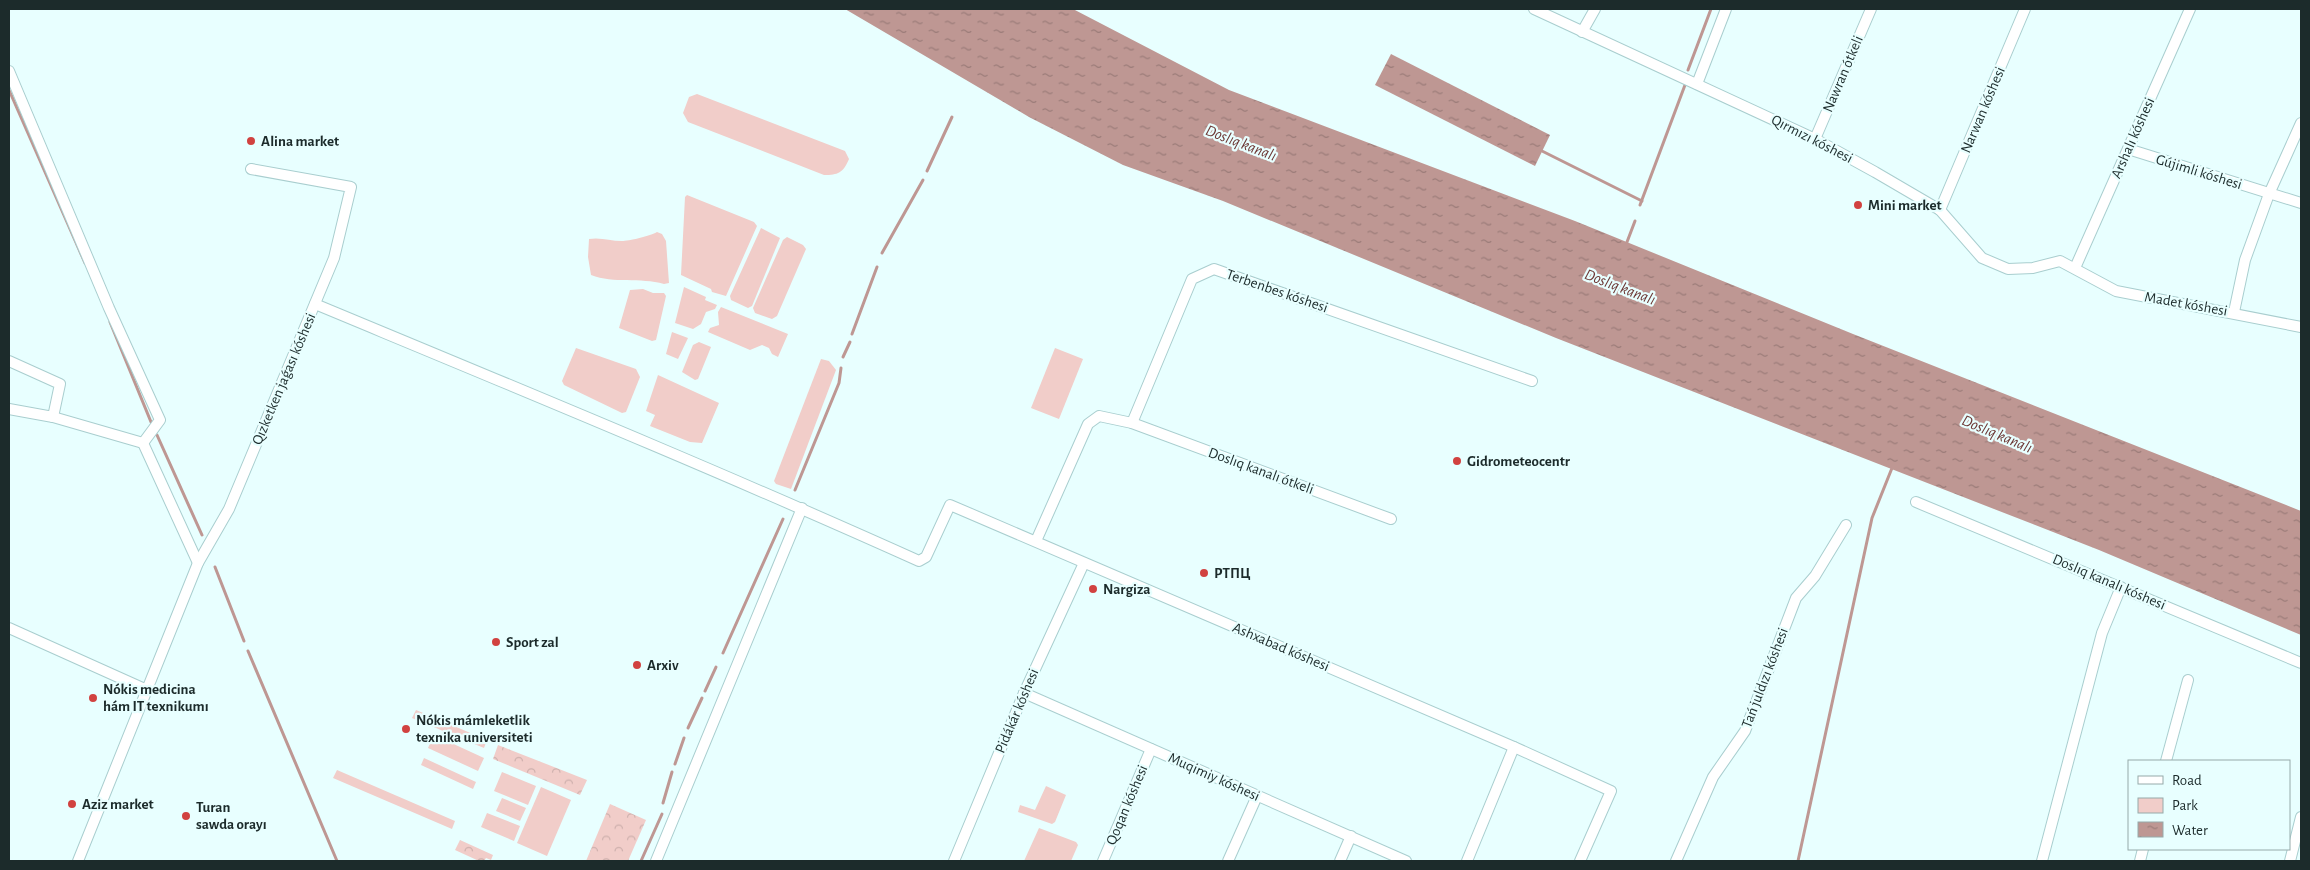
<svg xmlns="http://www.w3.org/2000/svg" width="2310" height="870" viewBox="0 0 2310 870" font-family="'Alegreya Sans',sans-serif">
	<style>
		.green { fill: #f1cdc9 }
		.forest { fill: url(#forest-crowns) }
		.water { fill: url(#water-ripples) }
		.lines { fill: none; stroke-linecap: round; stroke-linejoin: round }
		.stream { stroke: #be9793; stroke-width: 3 }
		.minor-casing { stroke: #a9cecf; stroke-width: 12 }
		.minor { stroke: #fff; stroke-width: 10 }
		.poi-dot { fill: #d14240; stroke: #e8ffff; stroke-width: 2 }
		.labels { text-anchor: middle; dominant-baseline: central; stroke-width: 4.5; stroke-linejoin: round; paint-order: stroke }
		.street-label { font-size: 15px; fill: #1c2b2b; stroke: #e8ffff }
		.poi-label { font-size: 15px; font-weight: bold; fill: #1c2b2b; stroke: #e8ffff; text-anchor: start }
		.water-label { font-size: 16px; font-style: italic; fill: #6c3633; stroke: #e8ffff }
	</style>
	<defs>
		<pattern id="forest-crowns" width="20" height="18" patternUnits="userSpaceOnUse" patternTransform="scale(1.25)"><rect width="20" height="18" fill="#f1cdc9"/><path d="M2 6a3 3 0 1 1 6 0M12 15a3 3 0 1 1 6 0" fill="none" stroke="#ceb0ad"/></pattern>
		<pattern id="water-ripples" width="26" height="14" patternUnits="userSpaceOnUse" patternTransform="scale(1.25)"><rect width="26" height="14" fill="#be9793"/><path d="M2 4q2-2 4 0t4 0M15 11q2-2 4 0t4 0" fill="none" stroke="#9a7b78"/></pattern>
	</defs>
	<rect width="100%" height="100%" fill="#e8ffff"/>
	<!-- green -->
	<g class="green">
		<path d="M697 94 845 151 849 159C843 173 838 175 824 175L688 122 683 113 689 97Z"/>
		<polygon points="687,195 754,222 757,226 726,296 712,292 711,289 681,275 685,197"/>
		<polygon points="761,228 780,238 752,306 748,308 731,300 730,296"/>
		<path d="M657 232 662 234 666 241 669 283 664 284C640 277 614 284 591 275L588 257 589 239C601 237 610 241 622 241 628 241 651 236 657 232Z"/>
		<polygon points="787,237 803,245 806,249 777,316 772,319 755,313 753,308 783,240"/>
		<polygon points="684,287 706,297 705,300 717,305 715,309 706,312 701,324 693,329 675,323"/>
		<polygon points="643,289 653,293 664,293 666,296 656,340 652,341 619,328 630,290"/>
		<polygon points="721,307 788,334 778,357 772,354 769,348 762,345 750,350 708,332 710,328 719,325 718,312"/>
		<polygon points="672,332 688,338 678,359 666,354"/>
		<polygon points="699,342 711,347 698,379 695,380 682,372 693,345"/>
		<polygon points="576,348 636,369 640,377 626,412 622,413 564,385 562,381"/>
		<polygon points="1055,348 1083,359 1059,419 1031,408"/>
		<polygon points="821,359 829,361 836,370 791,489 776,484 774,481"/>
		<polygon points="658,375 719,403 702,443 690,442 650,426 655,415 646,411"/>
		<polygon points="416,710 487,740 484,748 412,718"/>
		<polygon points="434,735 484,758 478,771 428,748"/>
		<polygon points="424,758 476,782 473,789 421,765"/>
		<polygon points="337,770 455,821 452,829 333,778"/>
		<polygon points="502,772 536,786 528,805 494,791"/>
		<polygon points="1046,786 1066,795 1055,822 1052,824 1018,812 1020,805 1035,810"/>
		<polygon points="541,787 571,800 547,856 517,843"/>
		<polygon points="502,798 526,808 520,821 496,811"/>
		<polygon points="487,813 520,826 514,841 481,827"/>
		<polygon points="1039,828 1076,842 1078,845 1071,861 1024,861"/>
	</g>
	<!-- forest -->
	<g class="forest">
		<polygon points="498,745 587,780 580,795 493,759"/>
		<polygon points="610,804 646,820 628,861 586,861"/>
		<polygon points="460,840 493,855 491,860 486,858 484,861 479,861 455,850"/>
	</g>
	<!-- water -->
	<g class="water">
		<polygon points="845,9 1073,9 1229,90 1575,221 1853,334 2301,511 2301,635 2099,550 1556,338 1223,201 1123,165 1029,117"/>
		<polygon points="1391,54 1550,135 1535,166 1375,85"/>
	</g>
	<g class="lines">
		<!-- stream -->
		<g class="stream">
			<polyline points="1688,70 1711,9"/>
			<polyline points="9,90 85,263"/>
			<polyline points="1542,151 1642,201"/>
			<polyline points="927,171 952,117"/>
			<polyline points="1640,205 1685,85"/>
			<polyline points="1627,242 1635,221"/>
			<polyline points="882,253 923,180"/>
			<polyline points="110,322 151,422"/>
			<polyline points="852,334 877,267"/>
			<polyline points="843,357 850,342"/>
			<polyline points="157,435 202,535"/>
			<polyline points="795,490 839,383 841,368"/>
			<polyline points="215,567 244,641"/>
			<polyline points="248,651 337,861"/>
			<polyline points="723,653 783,519"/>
			<polyline points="705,691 716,667"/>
			<polyline points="688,728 702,698"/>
			<polyline points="675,764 684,738"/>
			<polyline points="663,803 672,772"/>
			<polyline points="641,861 662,814"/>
			<polyline points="1798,861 1872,518 1892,468"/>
		</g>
		<defs>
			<g id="minor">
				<polyline points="1534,9 1815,139 1875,172 1940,210 1982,258 2008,269 2033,268 2060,261 2116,291 2301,327"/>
				<polyline points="1582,32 1595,9"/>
				<polyline points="9,71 109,308 160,420 143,443"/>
				<polyline points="1697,84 1726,9"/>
				<polyline points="1815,139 1871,9"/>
				<polyline points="2128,149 2301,203"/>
				<polyline points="1940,210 2025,9"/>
				<polyline points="2075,268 2190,9"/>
				<path d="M315 304C517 388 719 471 919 561L926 557 950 505 1514 747 1611 791 1580 861"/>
				<polyline points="2234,312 2245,260 2269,194 2301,123"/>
				<polyline points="9,361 60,384 53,417"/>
				<polyline points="9,409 53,417 143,443"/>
				<polyline points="1132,423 1391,519"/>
				<polyline points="143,443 198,563"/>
				<polyline points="1916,502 2301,663"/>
				<polyline points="1036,541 1088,424 1099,416 1132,423 1192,279 1214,269 1532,381"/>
				<polyline points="9,628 147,690"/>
				<polyline points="1024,693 1406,861"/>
				<polyline points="2166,761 2188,680"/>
				<polyline points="78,861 198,563 229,509 334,258 351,187 251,169"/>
				<polyline points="656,861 802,508"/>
				<polyline points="954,861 1024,693 1084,563"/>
				<polyline points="1103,861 1151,749"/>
				<polyline points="1228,861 1257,796"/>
				<polyline points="1340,861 1351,836"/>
				<polyline points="1467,861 1514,747"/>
				<polyline points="1676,861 1713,777 1745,731 1796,598 1815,576 1846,525"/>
				<polyline points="2042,861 2102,633 2121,587"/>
				<polyline points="2140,861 2143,849"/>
				<polyline points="2290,861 2301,817"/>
			</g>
		</defs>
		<!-- minor casing -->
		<use href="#minor" class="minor-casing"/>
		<!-- minor -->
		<use href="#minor" class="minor"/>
	</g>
	<!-- markers -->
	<g class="poi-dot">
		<circle cx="251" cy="141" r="5"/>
		<circle cx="1858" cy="205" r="5"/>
		<circle cx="1457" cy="461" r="5"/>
		<circle cx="1204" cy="573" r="5"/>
		<circle cx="1093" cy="589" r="5"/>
		<circle cx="496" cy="642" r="5"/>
		<circle cx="637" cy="665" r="5"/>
		<circle cx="93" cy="698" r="5"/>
		<circle cx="406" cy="729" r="5"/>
		<circle cx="72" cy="804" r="5"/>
		<circle cx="186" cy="816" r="5"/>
	</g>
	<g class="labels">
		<!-- street labels -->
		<g class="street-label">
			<text transform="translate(1843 74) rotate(-67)">Nawran ótkeli</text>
			<text transform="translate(1983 110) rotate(-67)">Narwan kóshesi</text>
			<text transform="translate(2133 138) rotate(-66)">Arshalı kóshesi</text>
			<text transform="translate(1812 139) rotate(27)">Qırmızı kóshesi</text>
			<text transform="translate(2199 172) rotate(17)">Gújimli kóshesi</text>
			<text transform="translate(1277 291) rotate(19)">Terbenbes kóshesi</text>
			<text transform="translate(2186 304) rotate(10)">Madet kóshesi</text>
			<text transform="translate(284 379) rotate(-67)">Qızketken jaǵası kóshesi</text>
			<text transform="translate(1261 471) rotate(20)">Doslıq kanalı ótkeli</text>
			<text transform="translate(2109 582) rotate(23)">Doslıq kanalı kóshesi</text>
			<text transform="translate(1281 647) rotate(23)">Ashxabad kóshesi</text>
			<text transform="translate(1765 678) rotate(-69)">Tań juldızı kóshesi</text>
			<text transform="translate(1017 711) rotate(-67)">Pidákár kóshesi</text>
			<text transform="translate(1214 777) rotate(24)">Muqimiy kóshesi</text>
			<text transform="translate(1127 805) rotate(-67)">Qoqan kóshesi</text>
		</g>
		<!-- poi labels -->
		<g class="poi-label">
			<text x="261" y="141">Alina market</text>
			<text x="1868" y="205">Mini market</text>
			<text x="1467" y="461">Gidrometeocentr</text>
			<text x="1214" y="573">РТПЦ</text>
			<text x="1103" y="589">Nargiza</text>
			<text x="506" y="642">Sport zal</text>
			<text x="647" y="665">Arxiv</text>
			<text x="103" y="689">Nókis medicina<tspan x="103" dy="17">hám IT texnikumı</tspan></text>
			<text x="416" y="720">Nókis mámleketlik<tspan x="416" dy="17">texnika universiteti</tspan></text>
			<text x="82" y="804">Aziz market</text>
			<text x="196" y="807">Turan<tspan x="196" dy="17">sawda orayı</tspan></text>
		</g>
		<!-- water labels -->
		<g class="water-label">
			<text transform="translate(1241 143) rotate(21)">Doslıq kanalı</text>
			<text transform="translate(1620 287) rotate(21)">Doslıq kanalı</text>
			<text transform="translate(1997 434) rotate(23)">Doslıq kanalı</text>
		</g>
	</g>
	<!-- border -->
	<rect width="2310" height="870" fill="none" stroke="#1c2b2b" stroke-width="20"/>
	<!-- legend -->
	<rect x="2128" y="760" width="162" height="90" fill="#e8ffff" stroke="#96aaaa"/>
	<rect x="2138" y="776" width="25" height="8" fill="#ffffff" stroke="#96aaaa"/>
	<text x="2172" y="785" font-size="15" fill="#1c2b2b">Road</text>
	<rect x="2138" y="798" width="25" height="15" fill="#f1cdc9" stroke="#96aaaa"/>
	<text x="2172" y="810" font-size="15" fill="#1c2b2b">Park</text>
	<rect x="2138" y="822" width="25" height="15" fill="url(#water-ripples)" stroke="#96aaaa"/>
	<text x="2172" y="835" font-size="15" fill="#1c2b2b">Water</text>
</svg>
